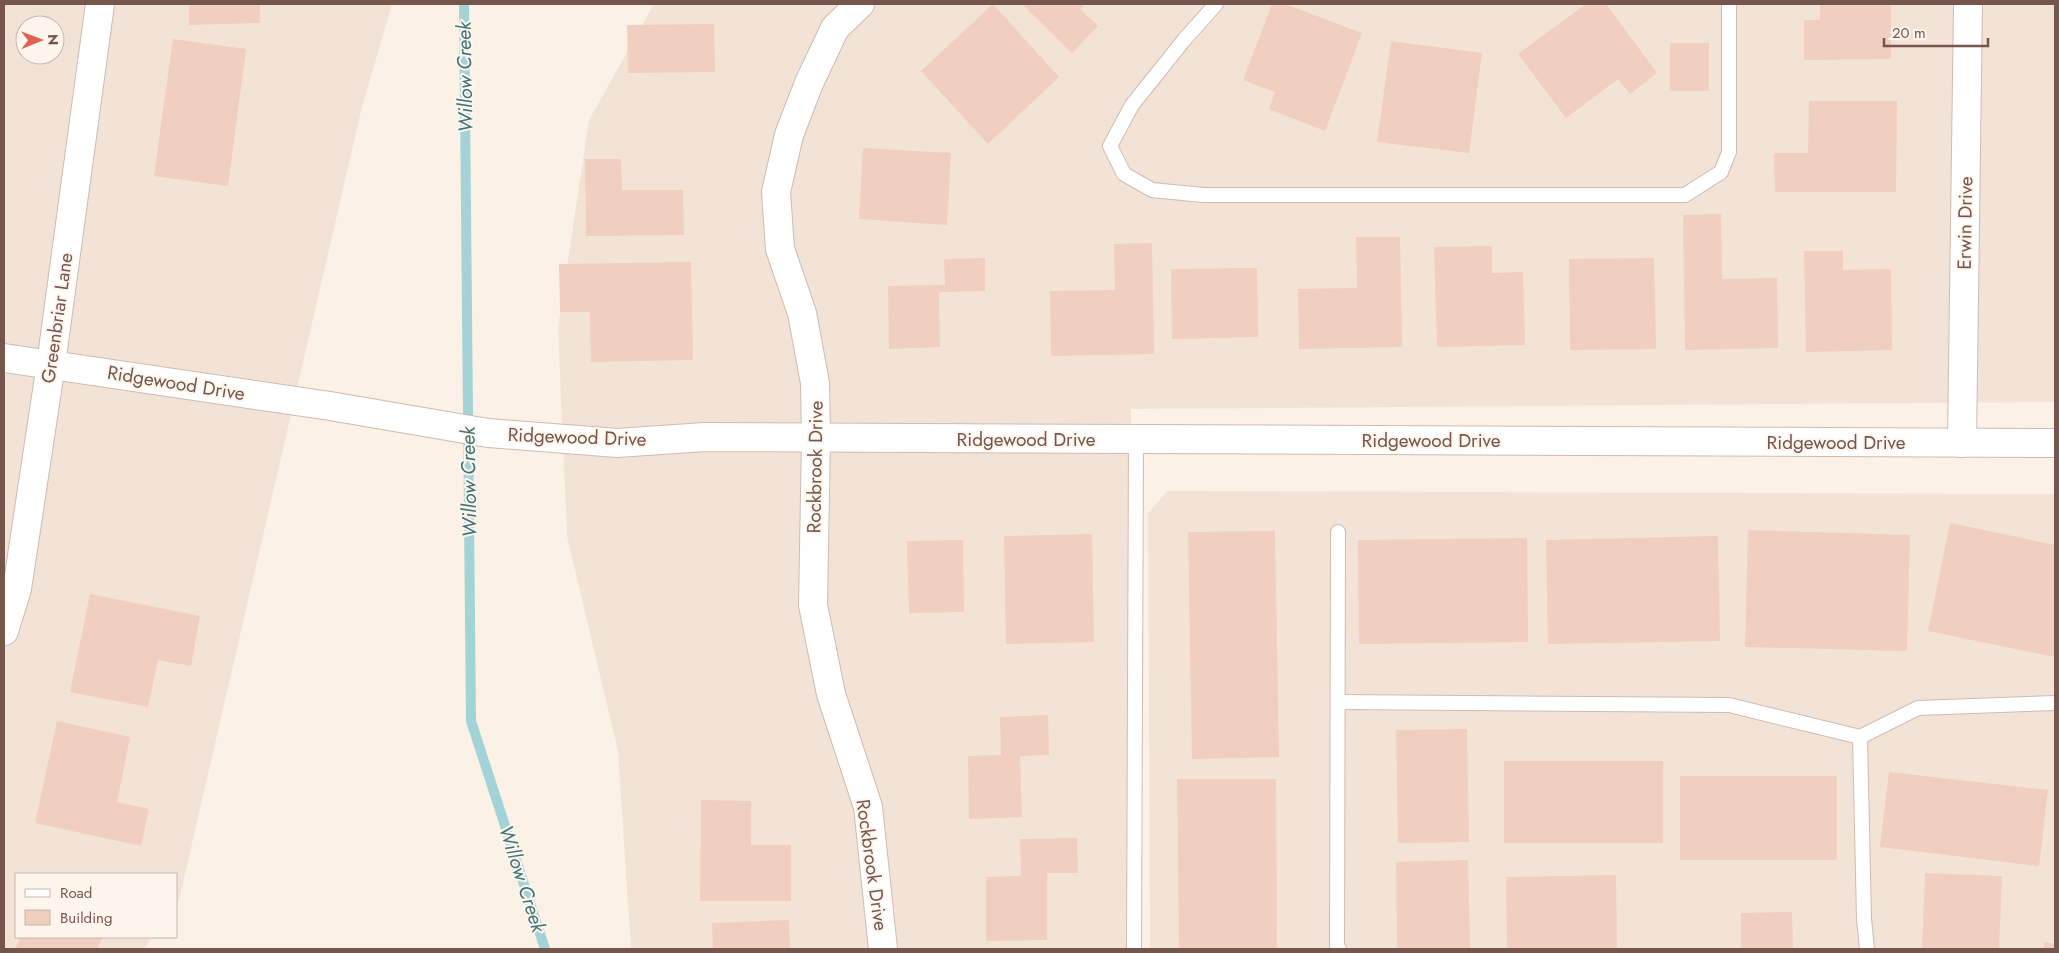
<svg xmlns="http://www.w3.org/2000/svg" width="2059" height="953" viewBox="0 0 2059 953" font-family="Jost,sans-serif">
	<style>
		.residential { fill: #f3e3d6; fill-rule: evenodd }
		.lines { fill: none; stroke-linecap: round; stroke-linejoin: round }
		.stream { stroke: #a3d3d6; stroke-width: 10 }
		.building { fill: #f0cec0 }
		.service-casing { stroke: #cfbbb0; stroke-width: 16 }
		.minor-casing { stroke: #cfbbb0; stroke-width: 30 }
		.tertiary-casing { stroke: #cfbbb0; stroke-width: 30 }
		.service { stroke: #fff; stroke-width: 14 }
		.minor { stroke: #fff; stroke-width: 28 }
		.tertiary { stroke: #fff; stroke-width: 28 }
		.labels { text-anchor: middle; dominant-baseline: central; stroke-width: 4; stroke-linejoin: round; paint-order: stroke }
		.street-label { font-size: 19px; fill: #74564c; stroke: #fef6ed }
		.water-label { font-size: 20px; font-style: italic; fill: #407578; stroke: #fef6ed }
	</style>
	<rect width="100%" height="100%" fill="#fbf1e7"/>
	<!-- residential -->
	<g class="residential">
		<path d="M4 4H392L361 111 179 900 176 904V874H16V937H153L144 949H4ZM25 25H55V55H25Z"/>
		<polygon points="654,4 2055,4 2055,402 1131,409 1132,537 1139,949 631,949 618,751 567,536 558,327 589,120"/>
		<polygon points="1167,491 2055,494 2055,949 1150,949 1148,514"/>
	</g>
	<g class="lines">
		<!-- stream -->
		<polyline class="stream" points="464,4 471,721 545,949"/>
	</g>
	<!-- building -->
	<g class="building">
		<polygon points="189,4 260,4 260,23 189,25"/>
		<polygon points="993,4 1059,77 988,144 921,71"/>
		<polygon points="1022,4 1085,4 1080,9 1098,26 1072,53"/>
		<polygon points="1272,4 1285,4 1362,33 1325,131 1269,109 1275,92 1243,80"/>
		<polygon points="1586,4 1606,4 1657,73 1630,94 1618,79 1566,118 1518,54"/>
		<polygon points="1820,4 1891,4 1891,59 1804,60 1804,20 1820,20"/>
		<polygon points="714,24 715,72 628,73 627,25"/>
		<polygon points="173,39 246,49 228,186 154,176"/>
		<polygon points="1391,41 1482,53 1469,153 1377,142"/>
		<rect x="1670" y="43" width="39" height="48"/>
		<polygon points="1809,101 1897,101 1896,192 1775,192 1774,153 1808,153"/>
		<polygon points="863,148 951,153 947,225 859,219"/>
		<polygon points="585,159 621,159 622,190 683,190 684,235 586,236"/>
		<polygon points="1721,214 1722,279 1777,278 1778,348 1685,350 1683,215"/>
		<polygon points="1356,237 1400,237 1402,347 1299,349 1298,289 1357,288"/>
		<polygon points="1152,243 1154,354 1051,356 1050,291 1115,290 1114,244"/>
		<polygon points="1492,246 1492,273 1523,272 1525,345 1437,347 1434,247"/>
		<polygon points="1804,251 1843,251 1843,270 1891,269 1892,350 1806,352"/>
		<polygon points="985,258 985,291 939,292 940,347 889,349 888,286 945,285 944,259"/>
		<polygon points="1654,258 1656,349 1570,350 1569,259"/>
		<polygon points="691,262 693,360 591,362 590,312 560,312 559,264"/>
		<polygon points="1257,268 1258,337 1172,339 1171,269"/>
		<polygon points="1950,523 2055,545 2055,657 1928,631"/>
		<polygon points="1748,530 1910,535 1907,651 1745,647"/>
		<polygon points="1275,531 1279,757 1192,759 1188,532"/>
		<polygon points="1092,534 1094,642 1006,644 1004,536"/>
		<polygon points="1718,536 1720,641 1548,644 1546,540"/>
		<polygon points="1527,538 1528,642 1359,644 1358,540"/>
		<polygon points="963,540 964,612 909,613 907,541"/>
		<polygon points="90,594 200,616 191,666 158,660 148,707 70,692"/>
		<polygon points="1048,715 1049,755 1020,756 1022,817 969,819 968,756 1001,755 1000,717"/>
		<polygon points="57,721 130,737 117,802 149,809 141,846 35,823"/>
		<polygon points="1467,729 1469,842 1398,843 1396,730"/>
		<rect x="1504" y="761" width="159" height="82"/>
		<polygon points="1889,772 2048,790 2039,866 1880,847"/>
		<rect x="1680" y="776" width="157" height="84"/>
		<polygon points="1177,779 1276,779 1277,949 1179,949"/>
		<polygon points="701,800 751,801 751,845 791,845 791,901 700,901"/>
		<polygon points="1077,838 1078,873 1047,873 1047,940 986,941 986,877 1021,876 1020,839"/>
		<polygon points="1468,860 1470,949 1397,949 1396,862"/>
		<polygon points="1925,873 2002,876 1999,949 1922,949"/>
		<polygon points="1616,875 1617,949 1507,949 1506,877"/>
		<polygon points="1792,912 1793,949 1741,949 1741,913"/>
		<polygon points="789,920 790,949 713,949 712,923"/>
		<polygon points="21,937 103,937 97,949 15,949"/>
		<polygon points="2045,942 2055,944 2055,949 2043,949"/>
	</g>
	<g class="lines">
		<defs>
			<g id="service">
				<polyline points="1216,4 1184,40 1132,105 1110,146 1124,174 1152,190 1203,195 1685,195 1721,172 1729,152 1729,4"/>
				<polyline points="1338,532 1337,947 1339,949"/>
				<polyline points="1339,702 1729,705 1860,737 1918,708 2055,703"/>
				<polyline points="1860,737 1864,919 1867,949"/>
				<polyline points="1134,949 1136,439"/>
			</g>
			<g id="minor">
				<polyline points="860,4 835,28 809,83 789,135 776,192 780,249 802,313 815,383 816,438 813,605 831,694 868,807 883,949"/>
				<polyline points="1962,443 1968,4"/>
				<polyline points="4,631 17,589 51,364 100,4"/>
			</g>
			<polyline id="tertiary" points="4,358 330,406 488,433 617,443 705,437 2055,443"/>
		</defs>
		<!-- service casing -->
		<use href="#service" class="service-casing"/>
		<!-- minor casing -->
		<use href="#minor" class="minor-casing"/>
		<!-- tertiary casing -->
		<use href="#tertiary" class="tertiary-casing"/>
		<!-- service -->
		<use href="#service" class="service"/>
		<!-- minor -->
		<use href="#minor" class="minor"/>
		<!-- tertiary -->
		<use href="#tertiary" class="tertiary"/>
	</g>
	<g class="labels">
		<!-- street labels -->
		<g class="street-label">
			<text transform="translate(1965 223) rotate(-89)">Erwin Drive</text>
			<text transform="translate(57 318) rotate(-82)">Greenbriar Lane</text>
			<text transform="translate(176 383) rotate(9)">Ridgewood Drive</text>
			<text transform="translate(577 437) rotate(2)">Ridgewood Drive</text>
			<text x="1026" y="439">Ridgewood Drive</text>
			<text x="1431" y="440">Ridgewood Drive</text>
			<text x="1836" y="442">Ridgewood Drive</text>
			<text transform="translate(815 467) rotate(-89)">Rockbrook Drive</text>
			<text transform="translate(872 865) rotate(82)">Rockbrook Drive</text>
		</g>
		<!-- water labels -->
		<g class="water-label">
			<text transform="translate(465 77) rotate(-91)">Willow Creek</text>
			<text transform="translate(469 482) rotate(-91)">Willow Creek</text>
			<text transform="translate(522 879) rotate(72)">Willow Creek</text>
		</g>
	</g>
	<!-- border -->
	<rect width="2059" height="953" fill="none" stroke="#74564c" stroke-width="10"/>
	<!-- legend -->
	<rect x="15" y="873" width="162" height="65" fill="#fef6ed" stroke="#c7b6ad"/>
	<rect x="25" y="889" width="25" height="8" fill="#ffffff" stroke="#c7b6ad"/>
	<text x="60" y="898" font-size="15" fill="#74564c">Road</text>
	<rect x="25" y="910" width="25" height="15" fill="#f0cec0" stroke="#c7b6ad"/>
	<text x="60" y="923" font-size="15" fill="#74564c">Building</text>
	<!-- north arrow -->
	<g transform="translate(40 40) rotate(89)"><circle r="24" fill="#fef6ed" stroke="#c7b6ad"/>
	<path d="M0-4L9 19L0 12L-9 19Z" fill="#e06351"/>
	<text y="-8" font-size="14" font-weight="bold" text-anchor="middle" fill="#74564c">N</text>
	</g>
	<!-- scale -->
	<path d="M1884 38v8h104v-8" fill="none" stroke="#74564c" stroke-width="2.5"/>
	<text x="1892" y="38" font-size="15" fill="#74564c" stroke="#fef6ed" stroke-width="4" paint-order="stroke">20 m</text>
</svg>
